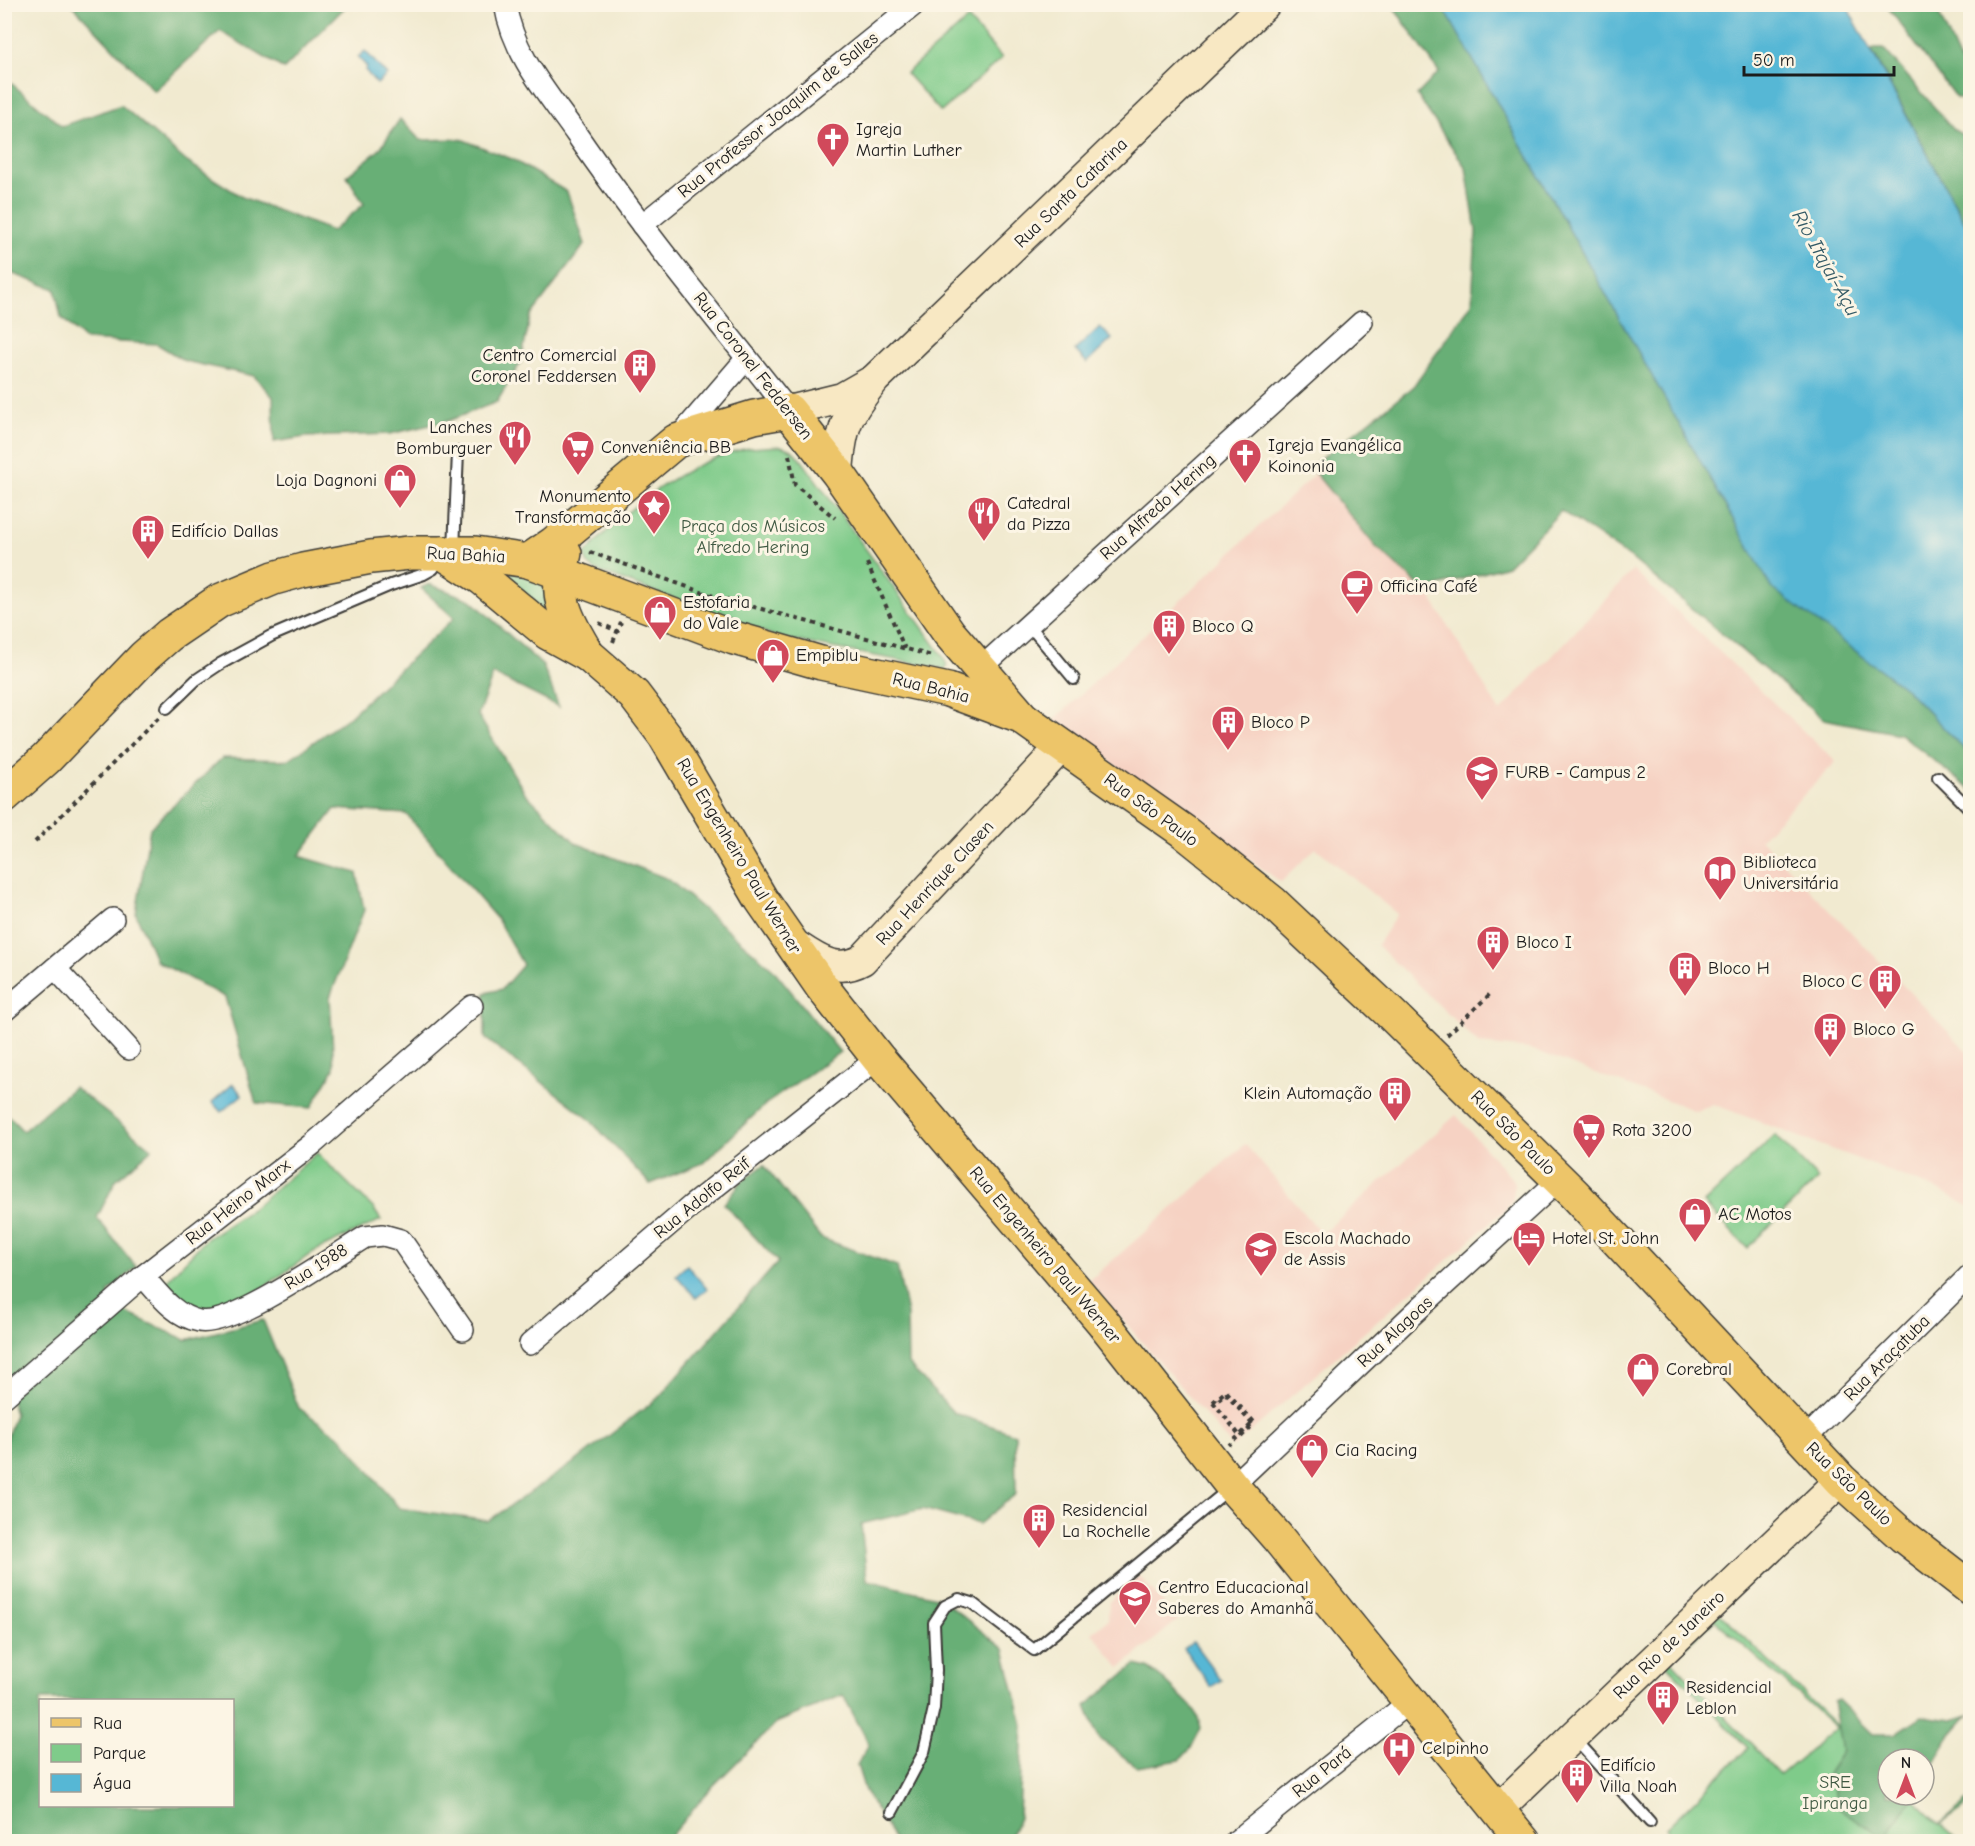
<svg xmlns="http://www.w3.org/2000/svg" width="1975" height="1846" viewBox="0 0 1975 1846" font-family="'Comic Neue',sans-serif">
	<style>
		.built { fill: #f6d2c3 }
		.green { fill: #7fcb8a; stroke: #4e7453; stroke-width: 1.5; fill-rule: evenodd }
		.forest { fill: #67af76; stroke: #426649; stroke-width: 1.5; fill-rule: evenodd }
		.water { fill: #56b7d5; stroke: #396a78; stroke-width: 1.5 }
		.lines { fill: none; stroke-linecap: round; stroke-linejoin: round }
		.lane-casing { stroke: #3c3b37; stroke-width: 14 }
		.street-casing { stroke: #3c3b37; stroke-width: 24 }
		.secondary-casing { stroke: #3c3b37; stroke-width: 33 }
		.primary-casing { stroke: #3c3b37; stroke-width: 36 }
		.path { stroke: #3c3b37; stroke-width: 4; stroke-dasharray: 4.5 4.5; stroke-linecap: butt }
		.lane { stroke: #fff; stroke-width: 10 }
		.street { stroke: #fff; stroke-width: 21 }
		.secondary { stroke: #f8e8c3; stroke-width: 30 }
		.primary { stroke: #edc569; stroke-width: 33 }
		.path-bridge { stroke: #3c3b37; stroke-width: 4; stroke-dasharray: 4.5 4.5; stroke-linecap: butt }
		.labels { text-anchor: middle; dominant-baseline: central; stroke-width: 6; stroke-linejoin: round; paint-order: stroke }
		.street-label { font-size: 18px; fill: #1c1c1c; stroke: #fcf5e5 }
		.poi-label { font-size: 18px; fill: #1c1c1c; stroke: #fcf5e5; text-anchor: start }
		.park-label { font-size: 18px; fill: #3f5942; stroke: #fcf5e5 }
		.water-label { font-size: 20px; font-style: italic; fill: #335a66; stroke: #fcf5e5 }
	</style>
	<rect width="100%" height="100%" fill="#fcf5e5"/>
	<filter id="ink" filterUnits="userSpaceOnUse"><feTurbulence type="fractalNoise" baseFrequency=".0167" numOctaves="2"/><feDisplacementMap in="SourceGraphic" scale="12" xChannelSelector="R" yChannelSelector="G"/><feConvolveMatrix kernelMatrix="1 2 1 2 8 2 1 2 1" color-interpolation-filters="sRGB"/></filter>
	<filter id="wash" filterUnits="userSpaceOnUse"><feTurbulence type="fractalNoise" baseFrequency=".008" numOctaves="4" result="noise"/><feDisplacementMap in="SourceGraphic" scale="24" xChannelSelector="R" yChannelSelector="G"/><feGaussianBlur stdDeviation="1.35" result="paint"/><feColorMatrix in="noise" values="0 0 0 0 0 0 0 0 0 0 0 0 0 0 0 0 0 1.4 0 .05"/><feComposite in="paint" operator="in"/></filter>
	<g filter="url(#wash)">
		<rect width="100%" height="100%" fill="#f1ead0"/>
		<!-- built -->
		<g class="built">
			<polygon points="1341,449 1500,712 1633,570 1836,762 1760,839 1970,1054 1970,1207 1939,1190 1713,1104 1696,1111 1531,1049 1479,1044 1377,945 1397,914 1316,848 1281,882 1053,721"/>
			<polygon points="1456,1115 1512,1179 1515,1185 1512,1200 1507,1208 1233,1447 1089,1281 1245,1144 1322,1234"/>
			<polygon points="1139,1576 1178,1620 1120,1668 1092,1632 1108,1620 1109,1602"/>
		</g>
		<!-- green -->
		<g class="green">
			<polygon points="968,19 1002,58 941,112 906,73"/>
			<path d="M781 446 792 450 803 462 943 656 947 666 945 669 780 638 595 570 587 563 585 554C626 508 683 463 744 449 756 447 769 447 781 446Z"/>
			<polygon points="481,561 545,581 553,613 540,618"/>
			<polygon points="1775,1135 1818,1179 1747,1248 1704,1203"/>
			<polygon points="317,1153 373,1208 381,1220 315,1251 233,1309 199,1315 157,1291 205,1240 252,1209"/>
			<path d="M1718 1612 1888 1775V1795H1909L1939 1824 1970 1799V1803L1940 1824 1959 1841 1677 1842 1666 1828 1748 1748 1666 1664ZM1715 1620 1836 1728 1780 1775 1671 1660Z"/>
		</g>
		<!-- forest -->
		<g class="forest">
			<polygon points="72,5 347,5 284,69 220,31 154,91"/>
			<polygon points="1392,5 1442,5 1772,587 1906,689 1970,755 1970,789 1900,734 1824,719 1631,558 1561,511 1507,566 1424,590 1376,547 1310,467 1412,388 1472,303 1476,231 1466,168 1417,95 1439,72"/>
			<polygon points="1886,5 1935,5 1970,84 1970,101 1956,98"/>
			<polygon points="1871,49 1884,49 1954,130 1970,139 1970,232"/>
			<polygon points="5,78 62,126 121,105 187,162 242,197 332,231 364,204 347,176 379,150 400,119 420,140 461,139 512,159 567,192 585,244 530,317 521,362 497,402 448,421 390,434 306,437 274,442 273,397 254,376 185,361 157,344 85,340 61,317 55,289 5,271"/>
			<polygon points="429,584 471,600 543,666 559,707 493,674 478,715 525,793 576,843 668,879 773,969 840,1052 766,1104 703,1163 650,1184 588,1118 485,1038 485,993 502,989 523,965 497,919 406,814 335,809 299,856 357,873 364,910 330,997 334,1069 311,1108 256,1103 225,997 156,961 136,914 150,828 222,758 288,760 350,716 454,618 421,588"/>
			<path d="M74 1087 152 1149 116 1180 97 1218 136 1267 108 1293 118 1309 186 1340 263 1320 299 1408 343 1439 399 1508 488 1521 576 1461 658 1398 778 1262 724 1204 741 1182 764 1165 821 1238 897 1266 907 1314 908 1364 954 1413 1015 1434 1016 1494 979 1524 923 1509 861 1524 867 1580 940 1598 1004 1649 1023 1725 1019 1818 1008 1841H895L865 1791 857 1765 869 1744 843 1695 776 1723 713 1786 666 1841H5L4 1446 15 1414 4 1380V1182L8 1178 4 1172V1111L23 1131ZM40 1700H232V1806H40Z"/>
			<polygon points="1135,1665 1148,1668 1164,1680 1195,1710 1201,1728 1191,1748 1180,1760 1137,1767 1099,1738 1086,1706"/>
			<polygon points="1838,1700 1873,1734 1895,1734 1922,1716 1953,1720 1969,1715 1947,1740 1924,1781 1924,1759 1888,1759 1888,1795 1915,1795 1885,1839 1840,1809 1827,1774 1842,1751 1833,1702"/>
		</g>
		<!-- water -->
		<g class="water">
			<polygon points="1442,5 1846,5 1970,232 1970,755 1906,689 1772,588"/>
			<polygon points="365,51 387,75 377,84 365,70 367,67 358,57"/>
			<polygon points="1100,327 1112,339 1087,363 1075,350"/>
			<polygon points="233,1084 242,1095 221,1112 212,1102"/>
			<polygon points="687,1265 707,1289 696,1298 676,1275"/>
			<polygon points="1193,1642 1221,1680 1211,1687 1184,1649"/>
		</g>
	</g>
	<g filter="url(#ink)">
		<g class="lines">
			<defs>
				<g id="lane">
					<polyline points="454,550 458,452"/>
					<polyline points="1029,625 1074,679"/>
					<polyline points="167,708 196,680 220,664 271,636 391,585 424,574 433,569 440,559"/>
					<polyline points="1938,777 1970,809"/>
					<polyline points="1575,1739 1650,1822"/>
					<polyline points="892,1812 924,1752 934,1708 936,1670 934,1623 945,1606 959,1599 972,1603 1034,1650 1229,1489"/>
				</g>
				<g id="street">
					<path d="M505 4C513 55 549 95 577 135 643 231 717 320 789 411"/>
					<polyline points="642,225 915,4"/>
					<polyline points="679,437 747,358"/>
					<polyline points="981,668 1362,322"/>
					<polyline points="55,968 129,1049"/>
					<polyline points="4,1011 113,919"/>
					<path d="M143 1276C159 1294 174 1316 199 1321 232 1328 334 1256 365 1237L383 1235 401 1240 463 1330"/>
					<polyline points="530,1344 691,1206 878,1058"/>
					<polyline points="4,1397 143,1276 313,1144 472,1006"/>
					<polyline points="1803,1441 1970,1275"/>
					<polyline points="1232,1486 1412,1315 1559,1180"/>
					<polyline points="1235,1842 1409,1702"/>
				</g>
				<g id="secondary">
					<polyline points="789,411 842,398 870,382"/>
					<path d="M838 473C841 427 846 415 875 379L1265 4"/>
					<path d="M792 943C815 958 835 975 862 960L1062 746"/>
					<polyline points="1497,1810 1841,1480"/>
				</g>
				<g id="primary">
					<polyline points="443,553 483,579 548,633 588,655 634,695 665,736 761,899 822,987 878,1058 1102,1321 1232,1486 1277,1537 1524,1842"/>
					<path d="M565 553C553 596 566 619 588 655"/>
					<polyline points="528,561 553,544 676,441 754,417 789,411 838,473 949,633 1020,715"/>
					<polyline points="4,796 46,759 144,657 169,635 219,601 274,578 303,570 371,557 410,553 475,553 528,561 734,638 821,663 948,690 1021,717 1183,831 1273,903 1391,1014 1574,1194 1841,1480 1903,1536 1970,1588"/>
				</g>
			</defs>
			<!-- lane casing -->
			<use href="#lane" class="lane-casing"/>
			<!-- street casing -->
			<use href="#street" class="street-casing"/>
			<!-- secondary casing -->
			<use href="#secondary" class="secondary-casing"/>
			<!-- primary casing -->
			<use href="#primary" class="primary-casing"/>
			<!-- path -->
			<g class="path">
				<polyline points="789,455 795,485 835,518"/>
				<polyline points="590,552 707,594 932,656"/>
				<polyline points="867,563 905,649"/>
				<polyline points="599,623 617,631"/>
				<polyline points="613,642 621,622"/>
				<polyline points="35,842 159,717"/>
				<polyline points="1447,1035 1490,994"/>
				<polyline points="1213,1402 1226,1391 1254,1422 1229,1445"/>
			</g>
			<!-- lane -->
			<use href="#lane" class="lane"/>
			<!-- street -->
			<use href="#street" class="street"/>
			<!-- secondary -->
			<use href="#secondary" class="secondary"/>
			<!-- primary -->
			<use href="#primary" class="primary"/>
			<!-- path-bridge -->
			<polyline class="path-bridge" points="1213,1402 1241,1437 1253,1425 1226,1394 1216,1402"/>
		</g>
	</g>
	<!-- icons -->
	<defs>
		<symbol id="church-pin" viewBox="-11 -11 22 30"><path d="M0 17L-7.5 6A9.5 9.5 0 1 1 7.5 6Z" fill="#d1495b" stroke="#fcf5e5"/><path d="M-1.2-6h2.4v3.5h3.3v2.4h-3.3V6h-2.4V-.1h-3.3v-2.4h3.3Z" fill="#fff"/></symbol>
		<symbol id="building-pin" viewBox="-11 -11 22 30"><path d="M0 17L-7.5 6A9.5 9.5 0 1 1 7.5 6Z" fill="#d1495b" stroke="#fcf5e5"/><path d="M-4-6H4V6H1V3H-1V6H-4ZM-2.5-4.3h1.7v1.8h-1.7ZM.8-4.3h1.7v1.8H.8ZM-2.5-1h1.7V.8h-1.7ZM.8-1h1.7V.8H.8Z" fill="#fff"/></symbol>
		<symbol id="restaurant-pin" viewBox="-11 -11 22 30"><path d="M0 17L-7.5 6A9.5 9.5 0 1 1 7.5 6Z" fill="#d1495b" stroke="#fcf5e5"/><path d="M-5-6h1v4h1v-4h1v4h1v-4h1v5L-1.5 .5V6h-2V.5L-5-1ZM5-6V6H3V1.5H1.5Q1.5-4 5-6Z" fill="#fff"/></symbol>
		<symbol id="supermarket-pin" viewBox="-11 -11 22 30"><path d="M0 17L-7.5 6A9.5 9.5 0 1 1 7.5 6Z" fill="#d1495b" stroke="#fcf5e5"/><path d="M-6-5.5h2.5l.6 2H6L4.5 2H-2.5L-4.4-4H-6ZM-1.5 3.2a1.3 1.3 0 1 0 .1 0ZM3 3.2a1.3 1.3 0 1 0 .1 0Z" fill="#fff"/></symbol>
		<symbol id="shop-pin" viewBox="-11 -11 22 30"><path d="M0 17L-7.5 6A9.5 9.5 0 1 1 7.5 6Z" fill="#d1495b" stroke="#fcf5e5"/><path d="M-5-2.5h2.3a2.7 3.5 0 0 1 5.4 0H5L5.5 6h-11ZM-1.5-2.5h3a1.5 2.3 0 0 0-3 0Z" fill="#fff"/></symbol>
		<symbol id="sight-pin" viewBox="-11 -11 22 30"><path d="M0 17L-7.5 6A9.5 9.5 0 1 1 7.5 6Z" fill="#d1495b" stroke="#fcf5e5"/><path d="M0-6L1.8-2.2L6-1.7L2.9 1.2L3.7 5.4L0 3.3L-3.7 5.4L-2.9 1.2L-6-1.7L-1.8-2.2Z" fill="#fff"/></symbol>
		<symbol id="cafe-pin" viewBox="-11 -11 22 30"><path d="M0 17L-7.5 6A9.5 9.5 0 1 1 7.5 6Z" fill="#d1495b" stroke="#fcf5e5"/><path d="M-5.5-4.5H6V0H3Q3 3.5 0 3.5H-2.5Q-5.5 3.5-5.5 0ZM3-3.2v2h1.7v-2ZM-6 4.5H4V6H-6Z" fill="#fff"/></symbol>
		<symbol id="university-pin" viewBox="-11 -11 22 30"><path d="M0 17L-7.5 6A9.5 9.5 0 1 1 7.5 6Z" fill="#d1495b" stroke="#fcf5e5"/><path d="M0-5L7-2L0 1L-7-2ZM-4 1L0 2.5L4 1V4Q0 6-4 4Z" fill="#fff"/></symbol>
		<symbol id="library-pin" viewBox="-11 -11 22 30"><path d="M0 17L-7.5 6A9.5 9.5 0 1 1 7.5 6Z" fill="#d1495b" stroke="#fcf5e5"/><path d="M-6-4Q-3-5.5-.7-3.5V5Q-3 3-6 4ZM6-4Q3-5.5 .7-3.5V5Q3 3 6 4Z" fill="#fff"/></symbol>
		<symbol id="hotel-pin" viewBox="-11 -11 22 30"><path d="M0 17L-7.5 6A9.5 9.5 0 1 1 7.5 6Z" fill="#d1495b" stroke="#fcf5e5"/><path d="M-6-4.5h1.5V1H6V5H4.5V3h-9V5H-6ZM-4 0a1.8 1.8 0 1 1 3.6 0ZM.5 0V-2.5h3Q6-2.5 6 0Z" fill="#fff"/></symbol>
		<symbol id="school-pin" viewBox="-11 -11 22 30"><path d="M0 17L-7.5 6A9.5 9.5 0 1 1 7.5 6Z" fill="#d1495b" stroke="#fcf5e5"/><path d="M0-5L7-2L0 1L-7-2ZM-4 1L0 2.5L4 1V4Q0 6-4 4Z" fill="#fff"/></symbol>
		<symbol id="hospital-pin" viewBox="-11 -11 22 30"><path d="M0 17L-7.5 6A9.5 9.5 0 1 1 7.5 6Z" fill="#d1495b" stroke="#fcf5e5"/><path d="M-5-5h3v3.5h4V-5h3V5h-3V1.5h-4V5h-3Z" fill="#fff"/></symbol>
	</defs>
	<g fill-rule="evenodd">
		<use href="#church-pin" x="814" y="120" width="38" height="52"/>
		<use href="#building-pin" x="621" y="346" width="38" height="52"/>
		<use href="#restaurant-pin" x="496" y="418" width="38" height="52"/>
		<use href="#supermarket-pin" x="559" y="428" width="38" height="52"/>
		<use href="#church-pin" x="1226" y="436" width="38" height="52"/>
		<use href="#shop-pin" x="381" y="461" width="38" height="52"/>
		<use href="#sight-pin" x="635" y="487" width="38" height="52"/>
		<use href="#restaurant-pin" x="965" y="494" width="38" height="52"/>
		<use href="#building-pin" x="129" y="512" width="38" height="52"/>
		<use href="#cafe-pin" x="1338" y="567" width="38" height="52"/>
		<use href="#shop-pin" x="641" y="593" width="38" height="52"/>
		<use href="#building-pin" x="1150" y="607" width="38" height="52"/>
		<use href="#shop-pin" x="754" y="636" width="38" height="52"/>
		<use href="#building-pin" x="1209" y="703" width="38" height="52"/>
		<use href="#university-pin" x="1463" y="753" width="38" height="52"/>
		<use href="#library-pin" x="1701" y="853" width="38" height="52"/>
		<use href="#building-pin" x="1474" y="923" width="38" height="52"/>
		<use href="#building-pin" x="1666" y="949" width="38" height="52"/>
		<use href="#building-pin" x="1866" y="962" width="38" height="52"/>
		<use href="#building-pin" x="1811" y="1010" width="38" height="52"/>
		<use href="#building-pin" x="1376" y="1074" width="38" height="52"/>
		<use href="#supermarket-pin" x="1570" y="1111" width="38" height="52"/>
		<use href="#shop-pin" x="1676" y="1195" width="38" height="52"/>
		<use href="#hotel-pin" x="1510" y="1219" width="38" height="52"/>
		<use href="#school-pin" x="1242" y="1229" width="38" height="52"/>
		<use href="#shop-pin" x="1624" y="1350" width="38" height="52"/>
		<use href="#shop-pin" x="1293" y="1431" width="38" height="52"/>
		<use href="#building-pin" x="1020" y="1501" width="38" height="52"/>
		<use href="#school-pin" x="1116" y="1578" width="38" height="52"/>
		<use href="#building-pin" x="1644" y="1678" width="38" height="52"/>
		<use href="#hospital-pin" x="1380" y="1729" width="38" height="52"/>
		<use href="#building-pin" x="1558" y="1756" width="38" height="52"/>
	</g>
	<g class="labels">
		<!-- street labels -->
		<g class="street-label">
			<text transform="translate(778 115) rotate(-39)">Rua Professor Joaquim de Salles</text>
			<text transform="translate(1071 193) rotate(-44)">Rua Santa Catarina</text>
			<text transform="translate(753 366) rotate(52)">Rua Coronel Feddersen</text>
			<text transform="translate(1158 507) rotate(-42)">Rua Alfredo Hering</text>
			<text transform="translate(466 555) rotate(3)">Rua Bahia</text>
			<text transform="translate(931 688) rotate(14)">Rua Bahia</text>
			<text transform="translate(1151 810) rotate(36)">Rua São Paulo</text>
			<text transform="translate(739 856) rotate(59)">Rua Engenheiro Paul Werner</text>
			<text transform="translate(935 883) rotate(-47)">Rua Henrique Clasen</text>
			<text transform="translate(1513 1133) rotate(45)">Rua São Paulo</text>
			<text transform="translate(702 1198) rotate(-39)">Rua Adolfo Reif</text>
			<text transform="translate(238 1202) rotate(-38)">Rua Heino Marx</text>
			<text transform="translate(1045 1255) rotate(50)">Rua Engenheiro Paul Werner</text>
			<text transform="translate(316 1267) rotate(-32)">Rua 1988</text>
			<text transform="translate(1395 1332) rotate(-43)">Rua Alagoas</text>
			<text transform="translate(1887 1358) rotate(-45)">Rua Araçatuba</text>
			<text transform="translate(1849 1484) rotate(44)">Rua São Paulo</text>
			<text transform="translate(1669 1645) rotate(-44)">Rua Rio de Janeiro</text>
			<text transform="translate(1322 1772) rotate(-39)">Rua Pará</text>
		</g>
		<!-- poi labels -->
		<g class="poi-label">
			<text x="856" y="129">Igreja<tspan x="856" dy="21">Martin Luther</tspan></text>
			<text x="617" y="355" text-anchor="end">Centro Comercial<tspan x="617" dy="21">Coronel Feddersen</tspan></text>
			<text x="492" y="427" text-anchor="end">Lanches<tspan x="492" dy="21">Bomburguer</tspan></text>
			<text x="1268" y="445">Igreja Evangélica<tspan x="1268" dy="21">Koinonia</tspan></text>
			<text x="601" y="447">Conveniência BB</text>
			<text x="377" y="480" text-anchor="end">Loja Dagnoni</text>
			<text x="631" y="496" text-anchor="end">Monumento<tspan x="631" dy="21">Transformação</tspan></text>
			<text x="1007" y="503">Catedral<tspan x="1007" dy="21">da Pizza</tspan></text>
			<text x="171" y="531">Edifício Dallas</text>
			<text x="1380" y="586">Officina Café</text>
			<text x="683" y="602">Estofaria<tspan x="683" dy="21">do Vale</tspan></text>
			<text x="1192" y="626">Bloco Q</text>
			<text x="796" y="655">Empiblu</text>
			<text x="1251" y="722">Bloco P</text>
			<text x="1505" y="772">FURB - Campus 2</text>
			<text x="1743" y="862">Biblioteca<tspan x="1743" dy="21">Universitária</tspan></text>
			<text x="1516" y="942">Bloco I</text>
			<text x="1708" y="968">Bloco H</text>
			<text x="1862" y="981" text-anchor="end">Bloco C</text>
			<text x="1853" y="1029">Bloco G</text>
			<text x="1372" y="1093" text-anchor="end">Klein Automação</text>
			<text x="1612" y="1130">Rota 3200</text>
			<text x="1718" y="1214">AC Motos</text>
			<text x="1284" y="1238">Escola Machado<tspan x="1284" dy="21">de Assis</tspan></text>
			<text x="1552" y="1238">Hotel St. John</text>
			<text x="1666" y="1369">Corebral</text>
			<text x="1335" y="1450">Cia Racing</text>
			<text x="1062" y="1510">Residencial<tspan x="1062" dy="21">La Rochelle</tspan></text>
			<text x="1158" y="1587">Centro Educacional<tspan x="1158" dy="21">Saberes do Amanhã</tspan></text>
			<text x="1686" y="1687">Residencial<tspan x="1686" dy="21">Leblon</tspan></text>
			<text x="1422" y="1748">Celpinho</text>
			<text x="1600" y="1765">Edifício<tspan x="1600" dy="21">Villa Noah</tspan></text>
		</g>
		<!-- park labels -->
		<g class="park-label">
			<text x="753" y="526">Praça dos Músicos<tspan x="753" dy="21">Alfredo Hering</tspan></text>
			<text x="1835" y="1782">SRE<tspan x="1835" dy="21">Ipiranga</tspan></text>
		</g>
		<!-- water labels -->
		<g class="water-label">
			<text transform="translate(1826 263) rotate(61)">Rio Itajaí-Açu</text>
		</g>
	</g>
	<!-- margin -->
	<rect width="1975" height="1846" fill="none" stroke="#fcf5e5" stroke-width="24"/>
	<!-- legend -->
	<rect x="39" y="1699" width="195" height="108" fill="#fcf5e5" stroke="#a29e95" stroke-width="1.5"/>
	<rect x="51" y="1718" width="30" height="9" fill="#edc569" stroke="#a29e95" stroke-width="1.5"/>
	<text x="93" y="1729" font-size="18" fill="#1c1c1c">Rua</text>
	<rect x="51" y="1744" width="30" height="18" fill="#7fcb8a" stroke="#a29e95" stroke-width="1.5"/>
	<text x="93" y="1759" font-size="18" fill="#1c1c1c">Parque</text>
	<rect x="51" y="1774" width="30" height="18" fill="#56b7d5" stroke="#a29e95" stroke-width="1.5"/>
	<text x="93" y="1789" font-size="18" fill="#1c1c1c">Água</text>
	<!-- north arrow -->
	<g transform="translate(1906 1777)"><circle r="28" fill="#fcf5e5" stroke="#a29e95" stroke-width="1.5"/>
	<path d="M0-4.5L10 22L0 15L-10 22Z" fill="#d1495b"/>
	<text y="-9" font-size="16" font-weight="bold" text-anchor="middle" fill="#1c1c1c">N</text>
	</g>
	<!-- scale -->
	<path d="M1744 66v9h150v-9" fill="none" stroke="#1c1c1c" stroke-width="3"/>
	<text x="1753" y="66" font-size="18" fill="#1c1c1c" stroke="#fcf5e5" stroke-width="4.5" paint-order="stroke">50 m</text>
</svg>
